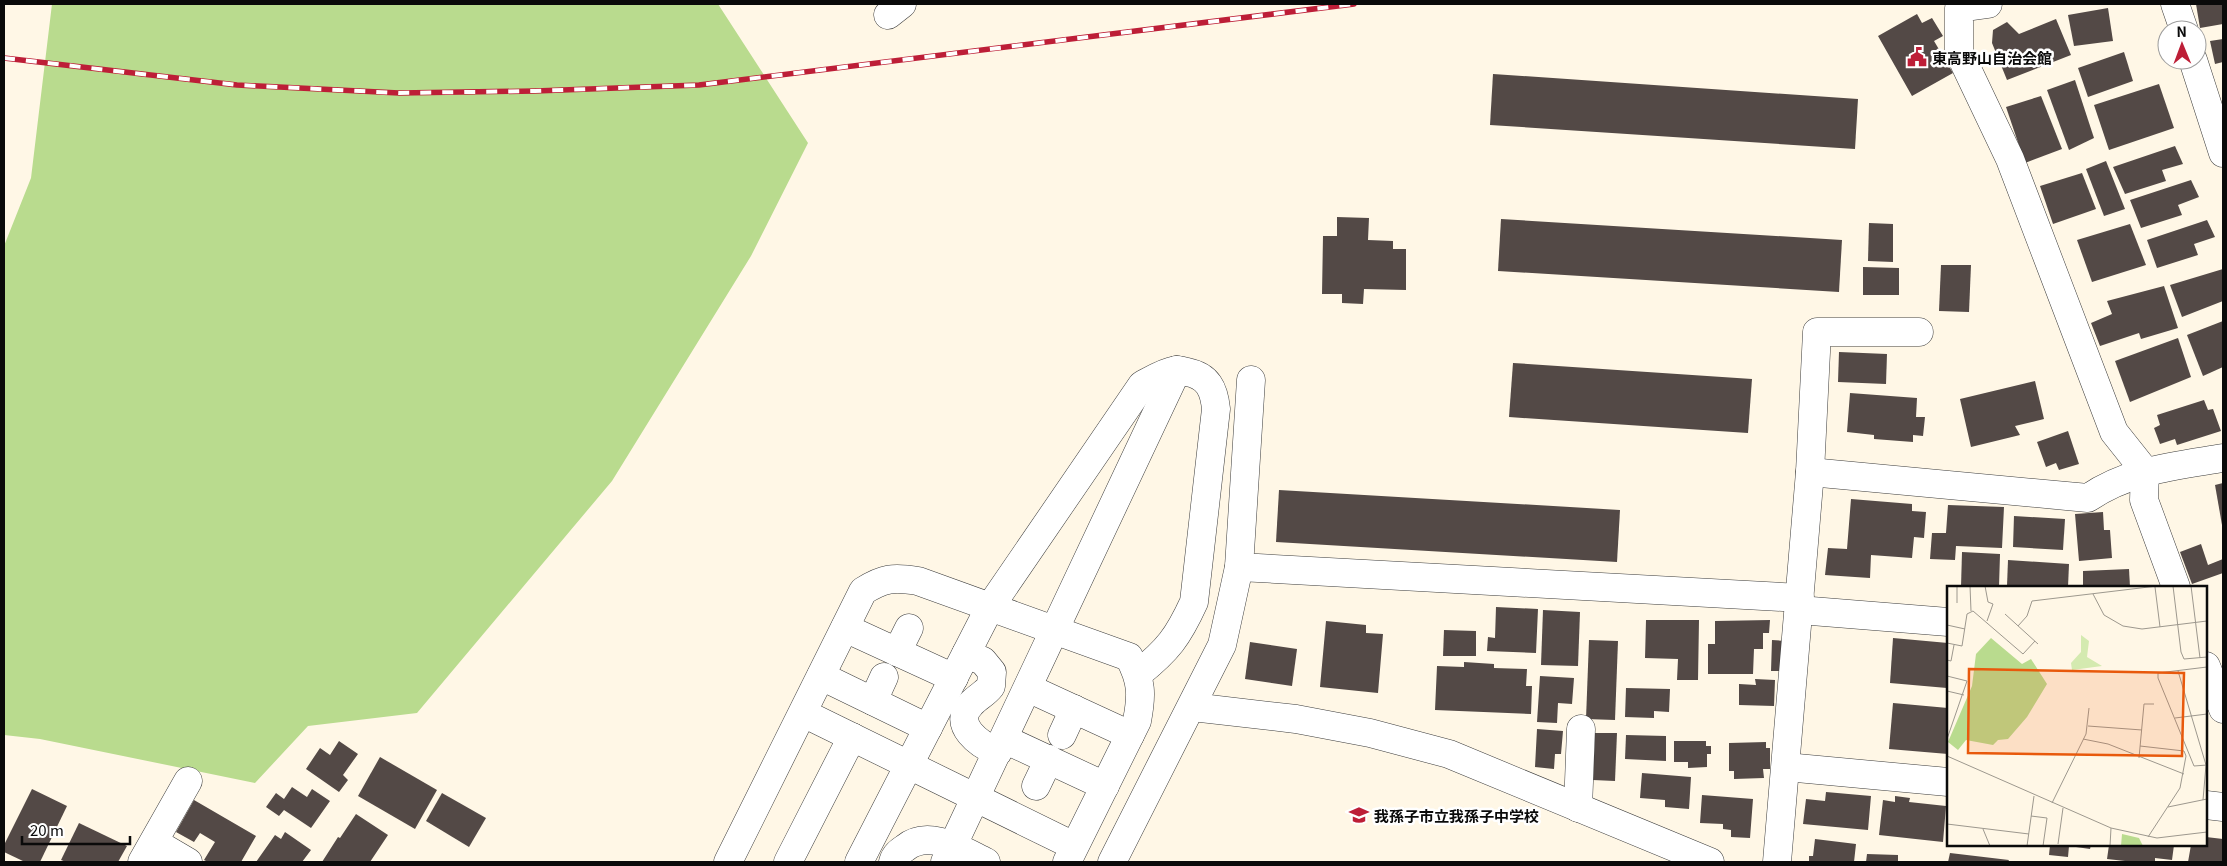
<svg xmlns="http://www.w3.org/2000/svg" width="2227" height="866" viewBox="0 0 2227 866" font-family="Georgia,'Noto Sans JP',serif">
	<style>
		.forest { fill: #b9db8e }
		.building { fill: #534946 }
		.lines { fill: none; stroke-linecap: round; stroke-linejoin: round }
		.minor-casing { stroke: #3d3d3d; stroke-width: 29 }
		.minor { stroke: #fff; stroke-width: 28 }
		.rail-casing { stroke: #bd1e37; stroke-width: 5.5 }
		.rail { stroke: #fff; stroke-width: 4; stroke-dasharray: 11; stroke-linecap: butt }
		.labels { text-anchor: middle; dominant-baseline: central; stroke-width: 5; stroke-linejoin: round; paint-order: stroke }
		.poi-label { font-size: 15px; font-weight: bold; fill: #0a0a0a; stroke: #fff; text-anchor: start }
		.inset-road { fill: none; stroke: #9d988e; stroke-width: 1 }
		.view { fill: #e8590c; fill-opacity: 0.15; stroke: #e8590c; stroke-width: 2.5 }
		.inset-edge { fill: none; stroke: #0a0a0a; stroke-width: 2.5 }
	</style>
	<rect width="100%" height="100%" fill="#fff7e6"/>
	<!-- forest -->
	<polygon class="forest" points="52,4 718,4 808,143 751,256 612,481 417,713 308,726 255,783 40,739 4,735 4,246 31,178"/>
	<!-- building -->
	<g class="building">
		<polygon points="2196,4 2223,4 2223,24 2200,28"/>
		<polygon points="2108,8 2113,41 2074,46 2068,15"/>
		<polygon points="1917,14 1922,23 1932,18 1943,36 1934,41 1953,73 1912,96 1878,36"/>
		<polygon points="2056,19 2071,55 2007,80 1992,43 1993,30 2007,22 2019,34"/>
		<polygon points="2223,39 2223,62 2215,64 2210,41"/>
		<polygon points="2124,52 2133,81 2088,97 2078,68"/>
		<polygon points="1493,74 1858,99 1855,149 1490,125"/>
		<polygon points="2075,80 2094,138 2069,150 2047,90"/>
		<polygon points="2159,84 2174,128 2109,150 2094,105"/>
		<polygon points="2041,96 2062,149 2025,163 2006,107"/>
		<polygon points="2175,146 2183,164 2162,170 2166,181 2125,194 2113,167"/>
		<polygon points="2106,161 2125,209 2104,216 2086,169"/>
		<polygon points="2082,173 2096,209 2053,224 2040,186"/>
		<polygon points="2191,180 2199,197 2178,205 2182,215 2141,228 2130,200"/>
		<polygon points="1337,217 1369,218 1368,240 1393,241 1393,249 1406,249 1406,290 1364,289 1363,304 1342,303 1342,294 1322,294 1323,236 1337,236"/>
		<polygon points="1501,219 1842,240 1839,292 1498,271"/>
		<polygon points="2207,220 2215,237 2194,244 2198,255 2157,268 2147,240"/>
		<polygon points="1869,223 1893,224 1893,262 1868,261"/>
		<polygon points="2130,224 2146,265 2092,282 2077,240"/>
		<polygon points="1941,265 1971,265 1969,312 1939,311"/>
		<polygon points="1863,267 1899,268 1899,295 1863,295"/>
		<polygon points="2223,269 2223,301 2182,317 2170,285"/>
		<polygon points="2164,286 2178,328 2141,339 2139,333 2100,346 2091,323 2112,314 2107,301"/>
		<polygon points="2223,321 2223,367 2203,376 2187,335"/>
		<polygon points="2178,338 2191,377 2130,402 2115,361"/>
		<polygon points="1839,352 1887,354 1886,384 1838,382"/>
		<polygon points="1513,363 1752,379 1748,433 1509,417"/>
		<polygon points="2035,381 2044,419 2015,426 2020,435 1971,447 1960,399"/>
		<polygon points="1850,393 1917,398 1916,417 1925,417 1923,436 1913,435 1913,442 1874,439 1874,435 1847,432"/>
		<polygon points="2204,400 2208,410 2213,409 2221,431 2177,445 2175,439 2160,444 2154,428 2160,425 2157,415"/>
		<polygon points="2068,431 2079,464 2059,470 2056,463 2046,467 2037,442"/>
		<polygon points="2223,483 2223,525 2222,525 2215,485"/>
		<polygon points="1279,490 1620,510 1617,562 1276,542"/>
		<polygon points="1851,499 1912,504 1912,511 1926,512 1924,538 1914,537 1912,558 1871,555 1870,578 1825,575 1828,548 1847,549"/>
		<polygon points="1948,505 2004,507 2002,548 1956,546 1955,560 1930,559 1932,533 1946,533"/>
		<polygon points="2103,512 2104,530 2110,530 2112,558 2079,561 2075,514"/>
		<polygon points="2014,516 2065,519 2063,550 2013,547"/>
		<polygon points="2201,544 2208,565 2223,559 2223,573 2192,584 2180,552"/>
		<polygon points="1962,552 2000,554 1999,587 1961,587"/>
		<polygon points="2008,560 2069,564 2068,587 2007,586"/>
		<polygon points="2129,569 2130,587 2083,587 2083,571"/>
		<polygon points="1496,607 1538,609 1536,653 1487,651 1488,637 1495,638"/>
		<polygon points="1543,610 1580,612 1578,666 1541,665"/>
		<polygon points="1646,620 1699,620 1698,680 1677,680 1678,659 1645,658"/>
		<polygon points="1770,620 1769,633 1763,633 1763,649 1754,649 1753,674 1708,674 1708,644 1715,644 1715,621"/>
		<polygon points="1326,621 1366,625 1366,633 1383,634 1378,693 1320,687"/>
		<polygon points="1444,630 1476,631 1476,656 1443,656"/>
		<polygon points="1893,638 1948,643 1947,688 1890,683"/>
		<polygon points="1589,640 1618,641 1615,720 1586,719"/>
		<polygon points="1772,640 1786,641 1784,671 1771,671"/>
		<polygon points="1250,642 1297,649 1292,686 1245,679"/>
		<polygon points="1464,662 1494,664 1494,668 1527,669 1526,686 1532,686 1531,714 1435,710 1437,666 1464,667"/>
		<polygon points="1540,676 1574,678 1572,704 1558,703 1557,723 1537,722"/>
		<polygon points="1755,679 1775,680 1774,706 1739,705 1739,684 1756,685"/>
		<polygon points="1626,688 1670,689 1669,712 1654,711 1654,718 1625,717"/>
		<polygon points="1893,703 1948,708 1948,754 1889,749"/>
		<polygon points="1537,729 1563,731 1561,754 1555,754 1554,769 1535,767"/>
		<polygon points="1595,733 1617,733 1615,781 1593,780"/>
		<polygon points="1626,735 1666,736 1666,761 1625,759"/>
		<polygon points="339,741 358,754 343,775 348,780 339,792 306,769 320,748 330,755"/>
		<polygon points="1674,741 1706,741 1706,746 1711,746 1711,754 1707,754 1707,767 1688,768 1688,762 1674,762"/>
		<polygon points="1766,742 1766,748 1770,748 1770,769 1763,769 1764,778 1734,779 1734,771 1729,771 1729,743"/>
		<polygon points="380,757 437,790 415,829 358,796"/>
		<polygon points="1642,773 1691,777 1689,809 1665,807 1665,800 1640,798"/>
		<polygon points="292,787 307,797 312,789 330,801 311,828 284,810 279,816 266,807 276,793 284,799"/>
		<polygon points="32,789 67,806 40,862 25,862 4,852 4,845"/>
		<polygon points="1826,792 1871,796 1868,830 1803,824 1806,799 1825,801"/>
		<polygon points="442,793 486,818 469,847 426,821"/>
		<polygon points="1702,795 1753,799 1750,838 1731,837 1731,830 1723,829 1723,824 1700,823"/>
		<polygon points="1895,796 1910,798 1909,802 1946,806 1943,842 1879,835 1883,800 1895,802"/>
		<polygon points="194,800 256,836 241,862 208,862 204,860 215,842 200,833 194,842 176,832"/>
		<polygon points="356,814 388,835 370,862 322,862 338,837 340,838"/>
		<polygon points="79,823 127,846 118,862 66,862 61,860"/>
		<polygon points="285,832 311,850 302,862 256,862 275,835 281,839"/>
		<polygon points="2206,837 2223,839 2223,862 2188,862 2191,845 2206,845"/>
		<polygon points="1815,839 1856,844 1854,862 1809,862 1809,856 1813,856"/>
		<polygon points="2050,845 2091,845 2090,849 2069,846 2068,857 2049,855"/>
		<polygon points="2109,845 2174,845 2172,860 2155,858 2155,862 2134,862 2107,859"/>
		<polygon points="1950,853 2009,860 2008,862 1948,862"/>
		<polygon points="1867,854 1898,855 1898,862 1866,862"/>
	</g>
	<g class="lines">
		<defs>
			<g id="minor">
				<polyline points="1988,4 1959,8 1959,52 2010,159 2114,432 2145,471 2144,500 2176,587"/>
				<polyline points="2175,4 2184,30"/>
				<polyline points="888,15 902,4"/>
				<polyline points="2193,60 2223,153"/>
				<path d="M1810 472 2088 498C2129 470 2175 466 2223 458"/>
				<polyline points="1239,567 1800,598"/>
				<polyline points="1799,610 1948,622"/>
				<polyline points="845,628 954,678"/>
				<polyline points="897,652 909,628"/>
				<path d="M966 654 983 661 992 672 991 686C985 694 977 697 971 704 951 725 980 745 998 752"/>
				<polyline points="2206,666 2223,709"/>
				<polyline points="821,676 928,728"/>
				<polyline points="1028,688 1130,735"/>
				<polyline points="873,701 884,677"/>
				<polyline points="1192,707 1296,719 1370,733 1449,754 1710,862"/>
				<polyline points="803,713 1074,846"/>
				<polyline points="1062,735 1074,709"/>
				<polyline points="1004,739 1105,786"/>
				<polyline points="1786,767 1948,782"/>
				<polyline points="1036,786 1049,759"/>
				<polyline points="2206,805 2223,807"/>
				<polyline points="1578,808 1581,729"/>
				<polyline points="154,842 188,862"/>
				<polyline points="142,862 188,781"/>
				<path d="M728 862 863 591C884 578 893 577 918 581L1129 657C1142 681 1142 695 1137 721L1067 862"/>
				<polyline points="788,862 852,737"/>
				<path d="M859 862 990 607 1142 385C1153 379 1164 372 1176 370 1179 370 1184 371 1187 372 1208 376 1214 389 1216 409L1194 602C1178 637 1168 650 1138 674"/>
				<path d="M893 862C895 855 899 852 905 848 929 828 963 851 986 862"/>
				<polyline points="945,862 1177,370"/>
				<polyline points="1112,862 1222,645 1239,567 1251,380"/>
				<polyline points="1777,862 1810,472 1817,332 1919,332"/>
			</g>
		</defs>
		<!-- minor casing -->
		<use href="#minor" class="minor-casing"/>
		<!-- minor -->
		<use href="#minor" class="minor"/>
		<defs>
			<polyline id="rail" points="4,58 237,85 399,93 535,91 699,85 1354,4"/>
		</defs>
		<!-- rail casing -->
		<use href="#rail" class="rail-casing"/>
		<!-- rail -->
		<use href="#rail" class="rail"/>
	</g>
	<!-- icons -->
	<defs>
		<symbol id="civic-bare" viewBox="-9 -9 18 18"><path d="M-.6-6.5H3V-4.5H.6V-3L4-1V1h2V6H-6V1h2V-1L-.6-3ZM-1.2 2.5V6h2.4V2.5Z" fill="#bd1e37" stroke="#fff" stroke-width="2.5" paint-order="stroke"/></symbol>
		<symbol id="school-bare" viewBox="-9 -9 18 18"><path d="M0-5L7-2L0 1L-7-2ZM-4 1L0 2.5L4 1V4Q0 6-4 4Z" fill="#bd1e37" stroke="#fff" stroke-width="2.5" paint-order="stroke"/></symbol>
	</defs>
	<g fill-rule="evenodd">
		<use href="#civic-bare" x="1903" y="43" width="28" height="28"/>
		<use href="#school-bare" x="1345" y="801" width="28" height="28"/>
	</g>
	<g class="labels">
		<!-- poi labels -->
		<g class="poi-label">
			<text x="1932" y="57">東高野山自治会館</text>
			<text x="1374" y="815">我孫子市立我孫子中学校</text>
		</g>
	</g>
	<!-- overview -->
	<g transform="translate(1947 586)">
		<rect width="260" height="260" fill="#fff7e6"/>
		<path d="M134 49 142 55 140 71 155 80 125 84 124 77 134 66Z" fill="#d4eab0"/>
		<path d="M44 52 75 78 84 73 100 98 80 131 61 153 51 154 46 159 19 154 11 164 1 156 25 100 29 68ZM175 248 192 252 196 260H174Z" fill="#b9db8e"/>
		<path class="inset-road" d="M23 0 24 25M38 0 41 16 46 18 40 35M226 0 234 66 237 73 260 71M244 0 253 72M208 1 213 41M146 8 157 29 176 40 195 43 260 35M10 17V0M58 28 91 58M0 39 18 43M71 40 80 30 85 15 210 0M0 57 15 60 20 28 26 25 76 68 88 55M0 74 4 75 7 59M260 81 211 87V92L247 180 260 179M231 85 259 179 256 214M0 90 20 95 0 153M0 105 17 109M228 132 260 128M141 140 195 144M136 153 161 158 237 188M193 160 237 165 239 170 233 202 201 251M0 170 164 242 210 252 260 246M192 172 197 118H207M105 217 139 148 142 122M221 221 260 213M84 230 100 232 96 260M0 238 82 248M36 243 43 260M111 258 116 222M80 260 87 210M163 260 164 242"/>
		<path class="view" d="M22 83 237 87 235 170 21 167Z"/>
		<rect width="260" height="260" class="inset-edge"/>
	</g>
	<!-- border -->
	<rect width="2227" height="866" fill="none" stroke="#0a0a0a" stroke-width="10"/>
	<!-- north arrow -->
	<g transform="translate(2182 45) rotate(359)"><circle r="24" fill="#ffffff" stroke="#9d9d9d"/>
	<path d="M0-4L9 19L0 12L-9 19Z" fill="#bd1e37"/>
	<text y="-8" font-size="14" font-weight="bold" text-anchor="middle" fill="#0a0a0a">N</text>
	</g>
	<!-- scale -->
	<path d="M22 836v8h108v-8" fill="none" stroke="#0a0a0a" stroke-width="2.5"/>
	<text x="30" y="836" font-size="15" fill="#0a0a0a" stroke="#ffffff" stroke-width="4" paint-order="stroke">20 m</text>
</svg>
